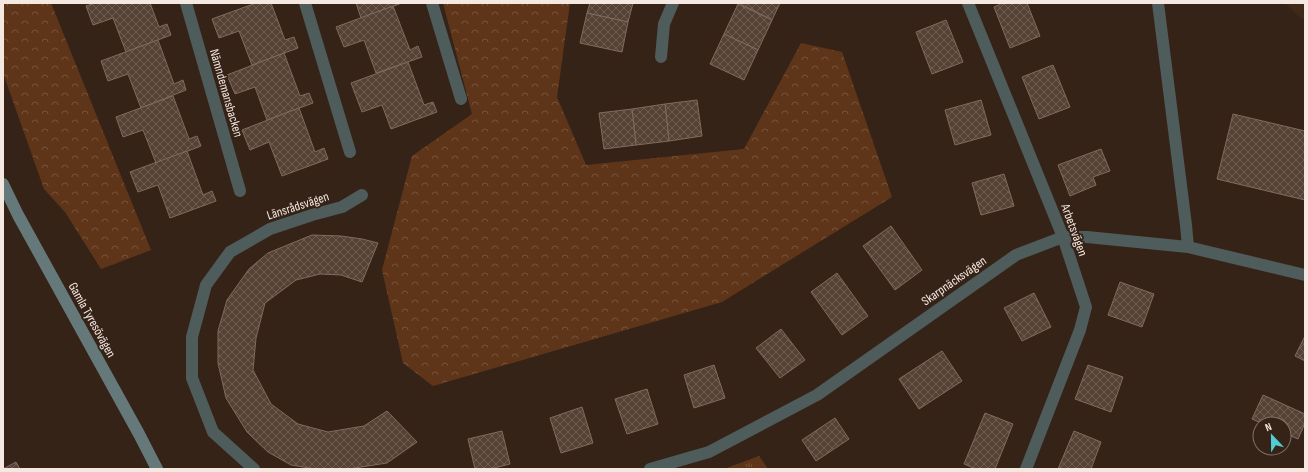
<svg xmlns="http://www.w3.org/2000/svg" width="1308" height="472" viewBox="0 0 1308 472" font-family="'Sofia Sans Condensed',sans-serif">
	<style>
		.built { fill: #41291a }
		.forest { fill: url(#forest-crowns) }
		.park { fill: url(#park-tufts) }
		.building { fill: url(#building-cross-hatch); stroke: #816b5e }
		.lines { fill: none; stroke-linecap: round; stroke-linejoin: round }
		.lane { stroke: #4f5c5c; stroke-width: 12 }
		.street { stroke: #4f5c5c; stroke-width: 12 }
		.secondary { stroke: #65797a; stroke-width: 12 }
		.labels { text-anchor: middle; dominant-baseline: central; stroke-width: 4; stroke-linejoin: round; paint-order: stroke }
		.street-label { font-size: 13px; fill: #f5e8e1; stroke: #362318 }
	</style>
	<defs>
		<pattern id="forest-crowns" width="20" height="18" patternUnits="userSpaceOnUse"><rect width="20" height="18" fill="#5f3519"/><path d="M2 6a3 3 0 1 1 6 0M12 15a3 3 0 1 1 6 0" fill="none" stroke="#77523a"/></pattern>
		<pattern id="park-tufts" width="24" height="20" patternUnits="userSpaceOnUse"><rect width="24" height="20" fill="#5f3519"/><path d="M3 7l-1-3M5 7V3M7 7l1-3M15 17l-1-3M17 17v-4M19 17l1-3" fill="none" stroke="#77523a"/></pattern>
		<pattern id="building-cross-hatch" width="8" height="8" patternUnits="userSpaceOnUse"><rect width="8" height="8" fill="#564135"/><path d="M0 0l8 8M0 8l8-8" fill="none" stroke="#6f5c52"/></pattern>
	</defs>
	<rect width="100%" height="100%" fill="#362318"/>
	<!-- built -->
	<polygon class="built" points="1285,3 1305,3 1305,21 1297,15"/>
	<!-- forest -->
	<g class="forest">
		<polygon points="3,3 51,3 151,250 101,269 65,212 44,189 3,73"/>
		<polygon points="443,3 570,3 557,97 586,165 744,149 801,43 842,52 892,197 722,302 433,386 403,363 382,270 412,156 472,114"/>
	</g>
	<!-- park -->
	<polygon class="park" points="759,456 768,469 724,469"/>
	<!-- building -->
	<g class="building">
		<polygon points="95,3 150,3 159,27 167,24 171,35 126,52 113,18 93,25 86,6"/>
		<polygon points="256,3 271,3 285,40 294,37 298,48 252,65 239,31 219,38 212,19"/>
		<polygon points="356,3 402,3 361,18"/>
		<polygon points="590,3 633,3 628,22 587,13"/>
		<polygon points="739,3 780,3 772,20"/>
		<polygon points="1003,3 1027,3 1040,36 1010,48 994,7"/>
		<polygon points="738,4 772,20 758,50 724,34"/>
		<polygon points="393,6 410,50 418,46 422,57 376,73 364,40 344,47 336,27"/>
		<polygon points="587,13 628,22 622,52 580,43"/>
		<polygon points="946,20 963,62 932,74 916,32"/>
		<polygon points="724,34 758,50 744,80 710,64"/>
		<polygon points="158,40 174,84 183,80 186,90 141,108 128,74 108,81 101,61"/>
		<polygon points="284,53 300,96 309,93 313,103 267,120 255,87 235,94 227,75"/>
		<polygon points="408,62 424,105 433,102 437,112 391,129 382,105 362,112 351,83"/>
		<polygon points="1053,65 1070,107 1039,119 1022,77"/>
		<polygon points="173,96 189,139 197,136 201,146 156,163 143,130 123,137 116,117"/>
		<polygon points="697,100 702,136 669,141 665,104"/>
		<polygon points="981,100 991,135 955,145 945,110"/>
		<polygon points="665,104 669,141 636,145 632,109"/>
		<polygon points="299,108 315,152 324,148 328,159 282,176 269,142 250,150 242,130"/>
		<polygon points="632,109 636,145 604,149 599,113"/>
		<polygon points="1233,114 1305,131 1305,200 1217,179"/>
		<polygon points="1101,149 1110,171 1093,177 1096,185 1070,196 1058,165"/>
		<polygon points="187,151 203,195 212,191 216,201 170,218 158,185 138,192 130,172"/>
		<polygon points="1004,174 1014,206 981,215 972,183"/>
		<polygon points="891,226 922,270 895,290 863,246"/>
		<polygon points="312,235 341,236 362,239 378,243 362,282 341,275 320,274 296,280 265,303 256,338 253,370 271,404 298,424 328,432 364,426 387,411 417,442 387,463 348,469 316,469 291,465 268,452 247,432 226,398 218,363 218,331 227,300 249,269 268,253"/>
		<polygon points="837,273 868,316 842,335 811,292"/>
		<polygon points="1120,282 1154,294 1142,327 1108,315"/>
		<polygon points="1034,293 1051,327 1022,341 1004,308"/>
		<polygon points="781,329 805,360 780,378 756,348"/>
		<polygon points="1305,336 1305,361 1295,356"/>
		<polygon points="942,351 962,381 919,409 899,379"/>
		<polygon points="714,365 725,398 694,408 684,375"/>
		<polygon points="1088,365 1123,377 1111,412 1075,399"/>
		<polygon points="647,389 658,424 627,434 615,399"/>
		<polygon points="1263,395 1305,414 1305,423 1298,439 1284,433 1284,424 1263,424 1252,419"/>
		<polygon points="582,407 593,443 561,453 550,418"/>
		<polygon points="985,413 1013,424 995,469 976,469 964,464"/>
		<polygon points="835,418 849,439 816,461 802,440"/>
		<polygon points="502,431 510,464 490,469 475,469 468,439"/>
		<polygon points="1074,431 1101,442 1091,469 1058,469"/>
		<polygon points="16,462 20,469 3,469"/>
	</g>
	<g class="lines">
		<!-- lane -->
		<polyline class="lane" points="1158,3 1186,225 1188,247"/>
		<!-- street -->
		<g class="street">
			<polyline points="186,3 240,191"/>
			<polyline points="305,3 350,152"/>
			<polyline points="432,3 461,99"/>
			<polyline points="968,3 1063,237 1086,307 1080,330 1026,469"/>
			<polyline points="661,57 664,24 673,3"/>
			<polyline points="254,469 213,432 192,378 192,337 206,285 230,252 270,229 312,215 342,207 362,195"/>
			<polyline points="650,469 709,452 817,395 1016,255 1063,237 1087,237 1188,247 1305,275"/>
		</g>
		<!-- secondary -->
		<polyline class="secondary" points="3,184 18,215 139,434 157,469"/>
	</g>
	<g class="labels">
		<!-- street labels -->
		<g class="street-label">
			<text transform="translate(226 93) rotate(74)">Nämndemansbacken</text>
			<text transform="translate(298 206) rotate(-18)">Länsrådsvägen</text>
			<text transform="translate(1074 230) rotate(70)">Arbetsvägen</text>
			<text transform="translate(954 281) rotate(-35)">Skarpnäcksvägen</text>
			<text transform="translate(92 320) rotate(61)">Gamla Tyresövägen</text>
		</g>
	</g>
	<!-- border -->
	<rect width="1308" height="472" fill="none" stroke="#f5e8e1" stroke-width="8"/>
	<!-- north arrow -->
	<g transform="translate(1272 436) rotate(338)"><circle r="19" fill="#362318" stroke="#827268"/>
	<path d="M0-3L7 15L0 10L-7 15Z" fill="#51ccd3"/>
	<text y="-6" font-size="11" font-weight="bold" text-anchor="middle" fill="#f5e8e1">N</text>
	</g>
</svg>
